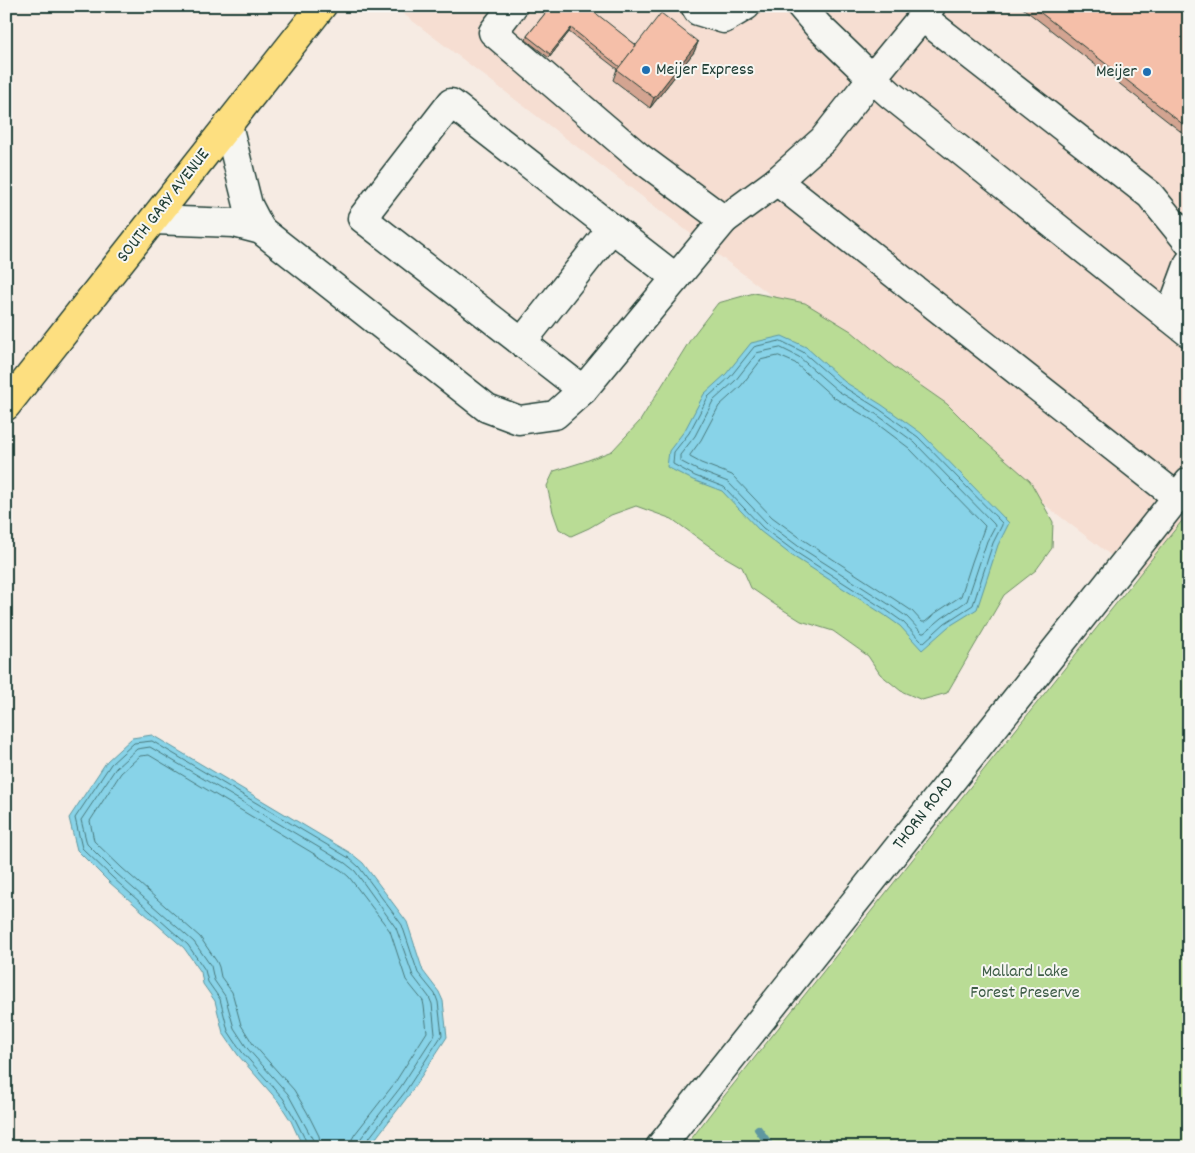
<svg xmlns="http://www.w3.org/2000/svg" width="1195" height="1153" viewBox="0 0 1195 1153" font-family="Dekko,sans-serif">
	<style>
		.built { fill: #f6ded2 }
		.green { fill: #b9dc95; stroke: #6c8c64 }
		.water { fill: #88d3e8; stroke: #5e97a0 }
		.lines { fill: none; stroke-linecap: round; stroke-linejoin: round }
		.shore { stroke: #49797c; stroke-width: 1 }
		.stream { stroke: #5e97a0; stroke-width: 8 }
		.minor-casing { stroke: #1f3d34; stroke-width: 31 }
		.major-casing { stroke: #1f3d34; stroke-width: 31 }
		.minor { stroke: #f6f6f2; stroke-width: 28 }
		.major { stroke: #fddf80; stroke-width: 28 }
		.wall { fill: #d3a491; stroke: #1f3d34 }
		.shaded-wall { fill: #ac8676; stroke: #1f3d34 }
		.building { fill: #f5bfa9; stroke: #1f3d34 }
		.poi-dot { fill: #1f6fb2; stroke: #f6f6f2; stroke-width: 2 }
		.labels { text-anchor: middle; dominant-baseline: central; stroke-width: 4; stroke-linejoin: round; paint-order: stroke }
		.poi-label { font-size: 18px; fill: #1f3d34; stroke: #f6f6f2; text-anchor: start }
		.street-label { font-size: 18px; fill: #1f3d34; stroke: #f6f6f2 }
		.park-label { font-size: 18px; fill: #3e5d47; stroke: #f6f6f2 }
	</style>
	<rect width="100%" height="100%" fill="#f6ebe3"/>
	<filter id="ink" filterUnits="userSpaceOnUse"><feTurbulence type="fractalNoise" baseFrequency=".02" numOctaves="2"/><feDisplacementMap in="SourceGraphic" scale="10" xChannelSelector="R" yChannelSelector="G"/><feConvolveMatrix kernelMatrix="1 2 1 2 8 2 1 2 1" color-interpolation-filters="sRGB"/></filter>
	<g filter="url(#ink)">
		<!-- built -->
		<polygon class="built" points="393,6 1189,6 1189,512 1138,576"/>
		<!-- green -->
		<g class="green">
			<polygon points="754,293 805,303 851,331 894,367 947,404 981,438 1030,481 1053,522 1052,548 1036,570 1004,595 947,693 922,700 901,691 880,674 868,656 833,631 801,621 774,604 751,588 742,567 723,556 672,519 636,506 611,515 589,528 571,536 559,529 553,512 547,486 554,471 583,462 612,451 640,421 692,337 718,303"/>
			<polygon points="1189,512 1189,1147 685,1147 721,1100"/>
		</g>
		<!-- water -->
		<g class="water">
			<polygon points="782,336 806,347 845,382 882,405 921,433 1009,523 998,545 977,609 948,627 922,650 900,626 883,614 791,555 760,531 722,491 693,480 667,467 669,451 685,430 704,394 726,374 751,343"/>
			<polygon points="152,735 352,854 363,863 407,922 423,971 439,992 443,1001 447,1037 409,1095 369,1147 303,1147 291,1121 278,1101 238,1055 223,1033 215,1001 203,984 201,972 184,948 109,882 77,850 69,818 107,761 132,738"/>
		</g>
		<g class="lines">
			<!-- shore -->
			<g class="shore">
				<polygon points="781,341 803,352 842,386 879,409 918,437 1002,523 1002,525 993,543 973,605 945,623 924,642 921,641 903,622 886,610 794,551 763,528 724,487 695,476 673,464 674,452 689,433 708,397 730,377 754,347"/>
				<polygon points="781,348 799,357 838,391 876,414 914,442 994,524 995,526 987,541 967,601 942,618 924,633 922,633 907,617 890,605 798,546 767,523 728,482 697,470 680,461 680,455 695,436 713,401 735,381 757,353"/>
				<polygon points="779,356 795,363 833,397 872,420 909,448 985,526 972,562 961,596 937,612 925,622 922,622 912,611 894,599 802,539 772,517 732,475 701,463 690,457 690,455 701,440 719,406 741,386 761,360"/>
				<polyline points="308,1147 307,1143 295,1119 283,1098 242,1052 228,1031 220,999 208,982 205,970 188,945 113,878 82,848 75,818 111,764 134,743 152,741 349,858 359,867 402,925 418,973 435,994 438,1002 442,1035 405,1092 366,1142 365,1147"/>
				<polyline points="314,1147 313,1140 300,1116 288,1094 247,1048 234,1028 225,996 214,980 211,966 194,942 117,874 87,844 81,820 116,768 137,749 150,747 345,863 355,871 396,928 413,976 429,997 432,1004 435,1034 400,1088 361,1138 359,1147"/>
				<polyline points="321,1147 319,1136 307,1112 294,1090 253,1044 241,1025 232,992 221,977 219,967 217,962 200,937 122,868 94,841 90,821 121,773 140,756 149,755 341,870 349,877 390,931 406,980 423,1001 424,1006 427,1032 394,1084 355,1134 352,1139 351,1147"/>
			</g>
			<!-- stream -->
			<polyline class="stream" points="758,1129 771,1147"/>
			<defs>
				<g id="minor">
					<polyline points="513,6 493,32 639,157 724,220 777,181 823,140 872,78 891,95 1189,333"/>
					<polyline points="695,6 698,11 724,19 746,6"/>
					<polyline points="801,6 818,26 872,78 931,6"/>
					<polyline points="922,17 1150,195 1189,243"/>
					<polyline points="228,125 248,205 261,230"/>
					<polyline points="777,181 1177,497"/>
					<polyline points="153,220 234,223 261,230 487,408 519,420 555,415 583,390 724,220"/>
					<polyline points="1169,317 1189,263"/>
					<polyline points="522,342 612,228"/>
					<polyline points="583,390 362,218 451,103 676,278"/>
					<polyline points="660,1147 1189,482"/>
				</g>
				<polyline id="major" points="6,406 322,6"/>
			</defs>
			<!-- minor casing -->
			<use href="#minor" class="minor-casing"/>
			<!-- major casing -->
			<use href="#major" class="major-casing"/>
			<!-- minor -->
			<use href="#minor" class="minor"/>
			<!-- major -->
			<use href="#major" class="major"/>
		</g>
		<!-- wall -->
		<g class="wall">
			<polygon points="551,6 589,6 588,8 636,45 698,42 694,52 650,108 613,80 617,69 569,32 549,58 526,40 527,36"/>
			<polygon points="1020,6 1189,6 1189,138"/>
		</g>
		<!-- shaded-wall -->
		<g class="shaded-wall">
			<polygon points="571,28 569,32 549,58 550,54"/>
			<polygon points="698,42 694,52 650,108 654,98"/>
		</g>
		<!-- building -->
		<g class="building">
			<polygon points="551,6 588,6 588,7 636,45 620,67 571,28 550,54 527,36"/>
			<polygon points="1032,6 1189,6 1189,129"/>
			<polygon points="661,13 698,42 654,98 617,70"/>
		</g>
	</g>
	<!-- markers -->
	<g class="poi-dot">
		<circle cx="646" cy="70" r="5"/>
		<circle cx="1147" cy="72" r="5"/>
	</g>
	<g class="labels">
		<!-- poi labels -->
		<g class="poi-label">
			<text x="656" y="70">Meijer Express</text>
			<text x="1137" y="72" text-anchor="end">Meijer</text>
		</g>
		<!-- street labels -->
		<g class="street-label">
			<text transform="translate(164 206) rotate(-52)">SOUTH GARY AVENUE</text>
			<text transform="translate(924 814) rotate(-52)">THORN ROAD</text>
		</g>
		<!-- park labels -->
		<g class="park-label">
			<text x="1025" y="972">Mallard Lake<tspan x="1025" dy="21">Forest Preserve</tspan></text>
		</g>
	</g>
	<!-- margin -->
	<rect width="1195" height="1153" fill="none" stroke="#f6f6f2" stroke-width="25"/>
	<rect x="12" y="12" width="1170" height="1128" fill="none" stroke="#1f3d34" stroke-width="2" filter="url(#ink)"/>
</svg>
